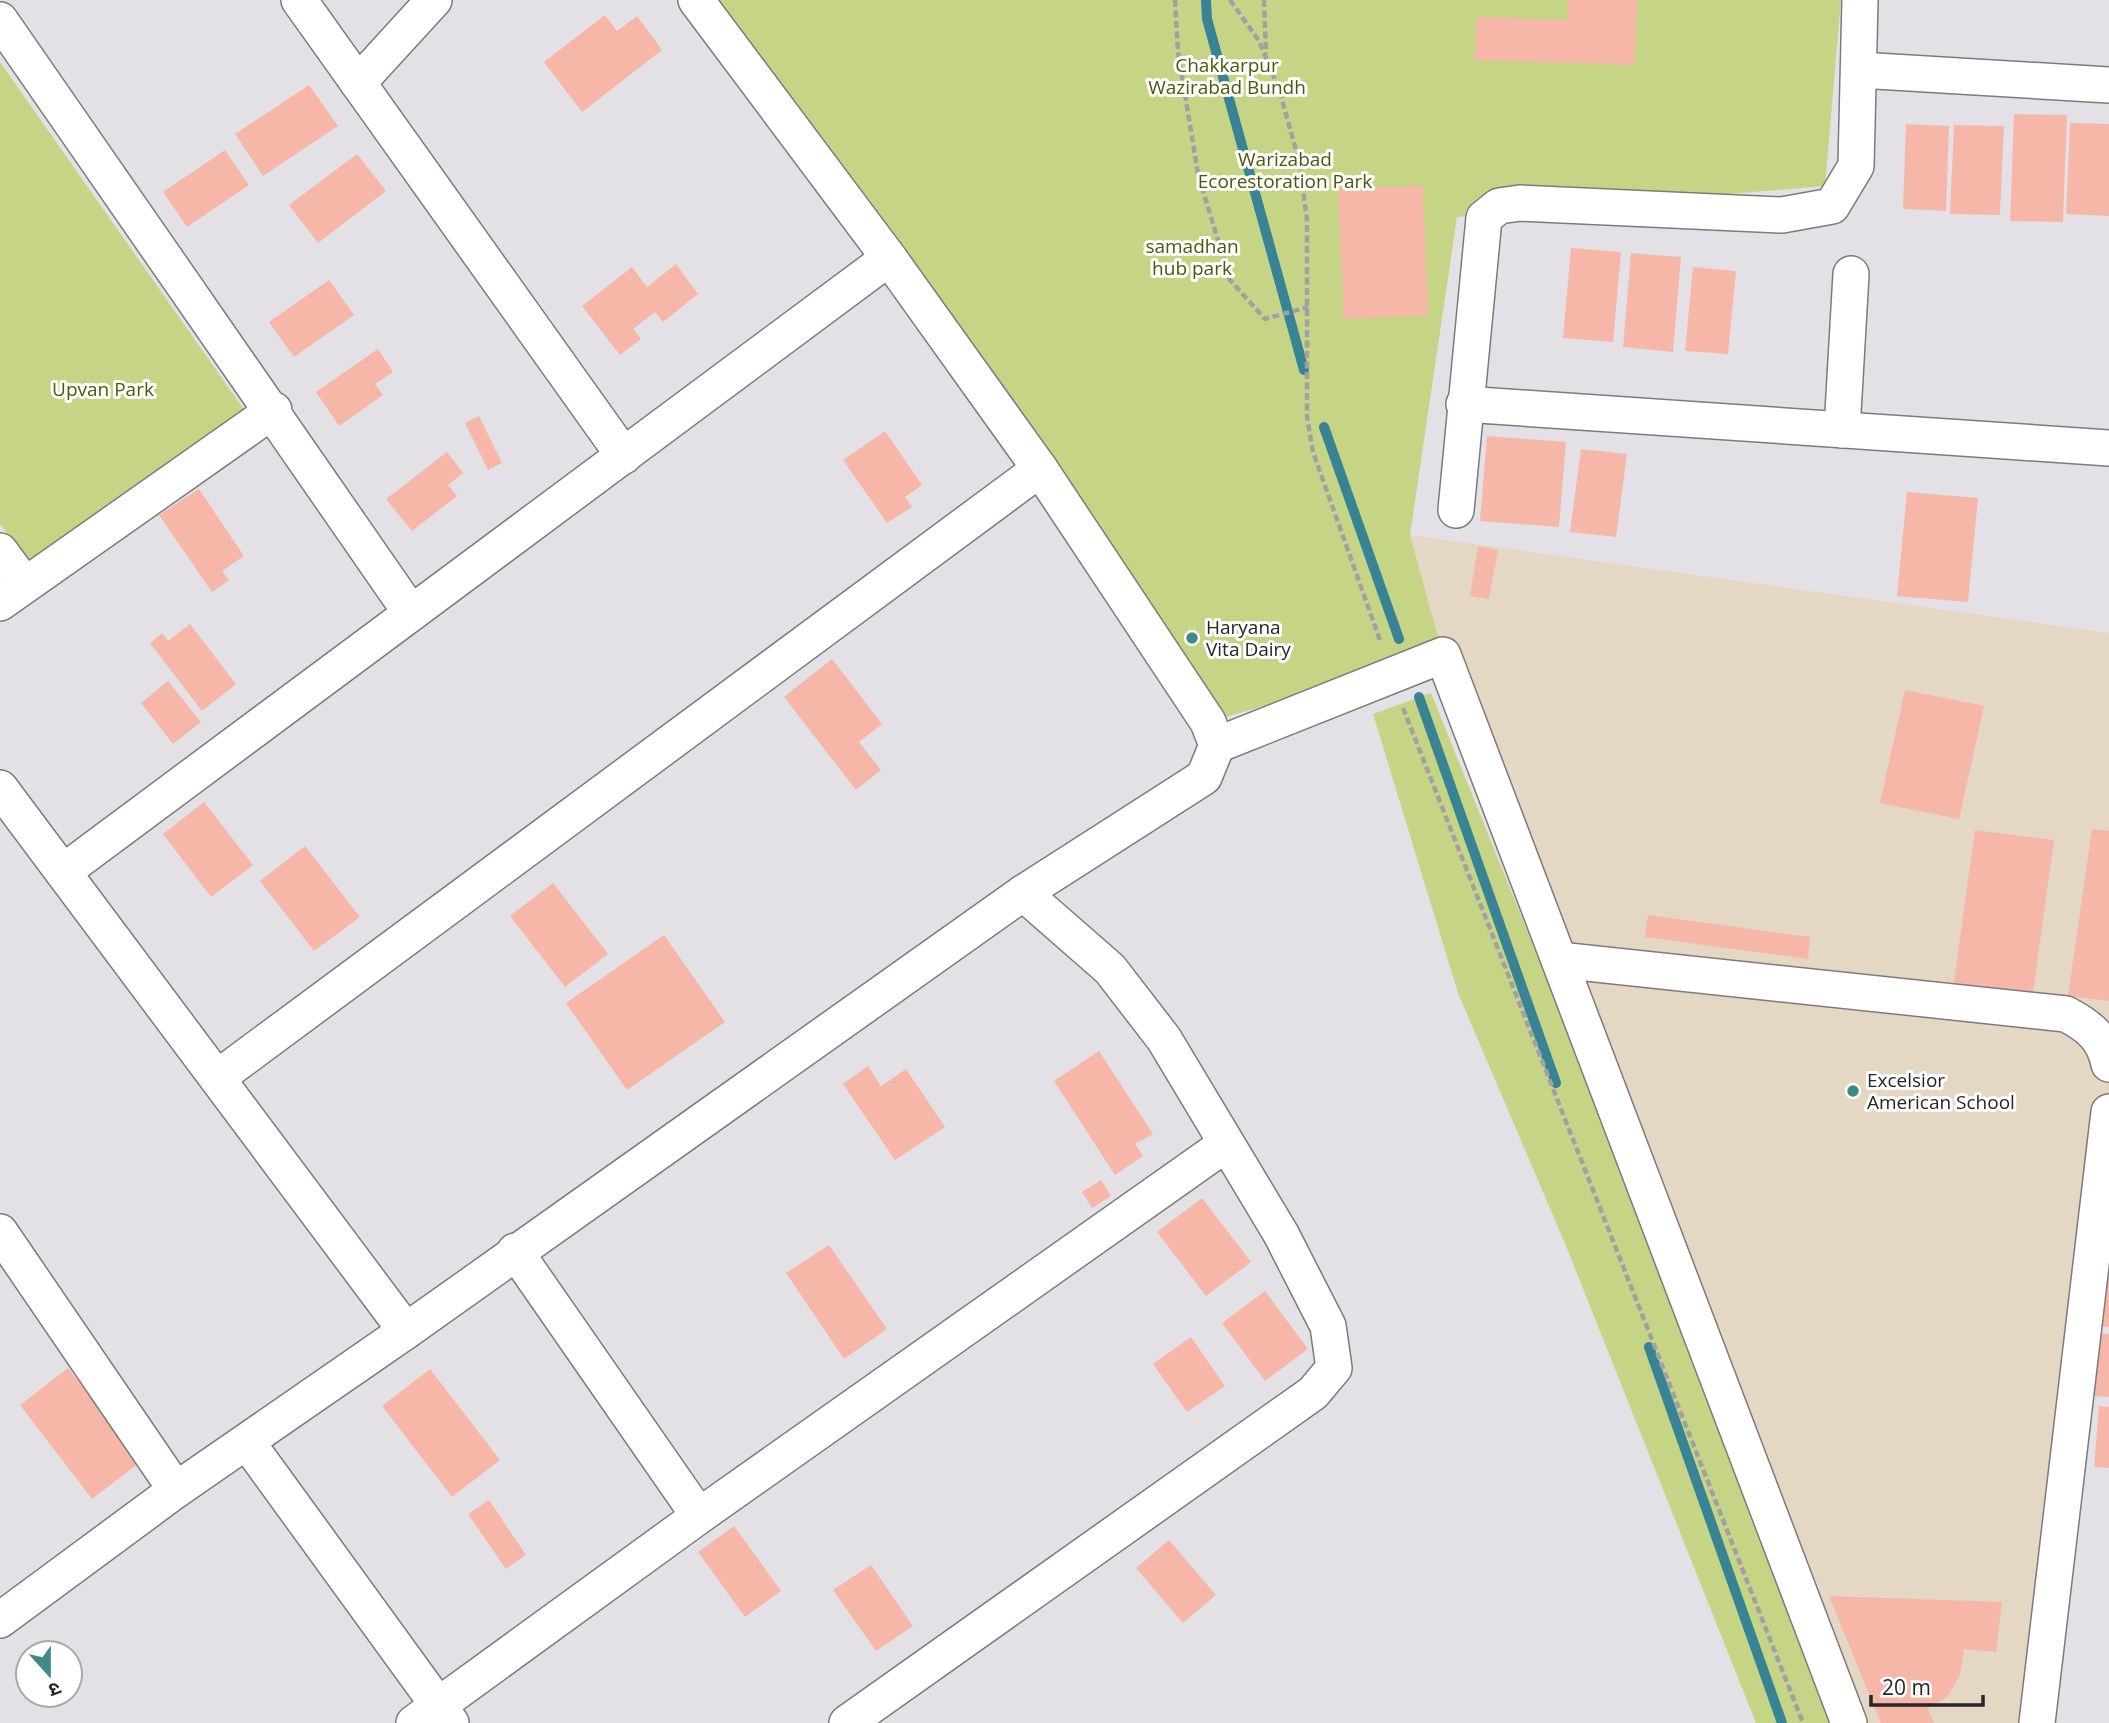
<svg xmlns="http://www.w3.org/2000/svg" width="2109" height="1723" viewBox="0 0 2109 1723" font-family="'Open Sans','Noto Sans Devanagari',sans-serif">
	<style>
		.education { fill: #e4d7c3 }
		.green { fill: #c6d585 }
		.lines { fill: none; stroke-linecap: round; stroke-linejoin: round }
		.stream { stroke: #388394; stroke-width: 10 }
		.building { fill: #f6b7a9 }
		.minor-casing { stroke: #7d7a7e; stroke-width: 38 }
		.path { stroke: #a2a0a4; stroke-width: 4.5; stroke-dasharray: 7 3.5; stroke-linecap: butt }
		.minor { stroke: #fff; stroke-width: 35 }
		.poi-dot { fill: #418987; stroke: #fff; stroke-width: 2.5 }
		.labels { text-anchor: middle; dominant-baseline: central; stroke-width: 6; stroke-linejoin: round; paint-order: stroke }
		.park-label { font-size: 19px; fill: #4e570c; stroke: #fff }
		.poi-label { font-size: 19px; fill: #262527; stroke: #fff; text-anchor: start }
	</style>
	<rect width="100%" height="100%" fill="#e4e1e6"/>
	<!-- education -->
	<polygon class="education" points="1410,535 2109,633 2109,1150 2050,1723 1835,1723 1443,655"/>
	<!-- green -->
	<g class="green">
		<polygon points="697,0 1841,0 1825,186 1457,217 1410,535 1443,655 1208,722"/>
		<polygon points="0,62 247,414 31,565 0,524"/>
		<polygon points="1431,693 1583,1069 1830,1723 1756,1723 1566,1246 1458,993 1373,714"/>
	</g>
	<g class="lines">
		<!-- stream -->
		<g class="stream">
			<polyline points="1206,0 1207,19 1304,370"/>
			<polyline points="1324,427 1399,639"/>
			<polyline points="1419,697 1556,1083"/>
			<polyline points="1649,1347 1782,1723"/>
		</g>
	</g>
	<!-- building -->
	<g class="building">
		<polygon points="1568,0 1637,0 1634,65 1475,60 1477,17 1568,20"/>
		<polygon points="605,15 617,31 637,16 662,50 582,112 544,62"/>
		<polygon points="309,85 338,126 263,176 235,134"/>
		<polygon points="2014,114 2067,115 2063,222 2010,221"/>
		<polygon points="2070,123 2109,124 2109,216 2066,214"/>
		<polygon points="1906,124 1949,126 1946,211 1903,209"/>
		<polygon points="1954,125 2004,126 2000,215 1950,214"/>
		<polygon points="225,150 249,185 187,227 163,192"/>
		<polygon points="357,154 386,191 318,243 289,205"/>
		<polygon points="1423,186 1428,315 1344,319 1338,189"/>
		<polygon points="1571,248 1621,252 1613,342 1563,338"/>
		<polygon points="1631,253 1681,257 1673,352 1623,347"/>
		<polygon points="676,264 698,294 663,322 655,312 633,329 641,339 620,355 582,306 632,267 647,287"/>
		<polygon points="1693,267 1736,271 1728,354 1685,351"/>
		<polygon points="329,280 354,315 294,357 269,322"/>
		<polygon points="378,349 393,372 375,384 383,395 339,426 316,392"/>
		<polygon points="479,416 502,463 488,470 465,423"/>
		<polygon points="885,431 922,485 905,497 912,507 887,523 843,460"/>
		<polygon points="1487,436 1566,442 1559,527 1480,521"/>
		<polygon points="1581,449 1627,454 1616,537 1570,532"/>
		<polygon points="447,452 463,473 448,485 457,496 412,531 386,499"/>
		<polygon points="199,489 244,556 222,571 229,580 212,592 159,515"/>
		<polygon points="1907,492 1978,498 1968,602 1897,596"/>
		<polygon points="1478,546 1498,550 1489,599 1470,596"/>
		<polygon points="190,624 236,684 202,711 150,643 162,633 168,641"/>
		<polygon points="832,659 882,724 859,742 881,770 856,790 784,697"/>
		<polygon points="168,681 201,722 173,744 141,703"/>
		<polygon points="1905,690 1984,706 1959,819 1880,803"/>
		<polygon points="204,802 253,865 211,897 163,834"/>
		<polygon points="2092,829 2109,831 2109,1001 2068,996"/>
		<polygon points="1975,830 2054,840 2031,1007 1952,996"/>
		<polygon points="305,846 360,917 314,951 260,881"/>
		<polygon points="553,883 608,954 565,987 510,916"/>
		<polygon points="1648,915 1810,937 1808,959 1645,937"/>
		<polygon points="664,935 725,1022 627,1090 566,1003"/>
		<polygon points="1099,1051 1153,1134 1135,1144 1143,1156 1115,1175 1054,1081"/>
		<polygon points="868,1066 881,1086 906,1069 945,1127 895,1160 843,1084"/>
		<polygon points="1101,1180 1111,1196 1092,1208 1082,1192"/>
		<polygon points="1202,1198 1251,1262 1206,1296 1157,1232"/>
		<polygon points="2109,1240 2109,1327 2099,1326"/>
		<polygon points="829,1245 887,1329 844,1359 786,1273"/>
		<polygon points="1265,1291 1308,1349 1265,1381 1222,1323"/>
		<polygon points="2088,1332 2109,1334 2109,1397 2082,1395"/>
		<polygon points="1191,1337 1225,1386 1187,1412 1153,1364"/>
		<polygon points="68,1368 140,1462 92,1499 20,1405"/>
		<polygon points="430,1369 500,1460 452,1497 382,1406"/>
		<polygon points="2099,1406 2109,1407 2109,1468 2094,1467"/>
		<polygon points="489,1500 526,1555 506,1569 468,1514"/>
		<polygon points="734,1526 781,1591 745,1617 698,1552"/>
		<polygon points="1169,1540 1216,1595 1183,1623 1136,1568"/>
		<polygon points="871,1565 913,1626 876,1651 833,1590"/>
		<polygon points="1829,1596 2002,1602 1996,1652 1964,1649 1960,1675 1948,1696 1928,1709 1934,1723 1881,1723"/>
	</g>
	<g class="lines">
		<defs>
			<g id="minor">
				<polyline points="299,0 624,456"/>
				<polyline points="0,20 411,613"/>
				<polyline points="1859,70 2109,85"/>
				<polyline points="358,83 434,0"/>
				<polyline points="1464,404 2109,448"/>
				<polyline points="1842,430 1851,274"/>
				<polyline points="1456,510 1484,218 1499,206 1520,203 1782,215 1832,206 1856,166 1860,0"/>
				<polyline points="0,551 25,585"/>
				<polyline points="0,603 274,410"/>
				<polyline points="1217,745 1443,655 1849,1723"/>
				<polyline points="0,788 406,1331"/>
				<polyline points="63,872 889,258"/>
				<path d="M1559 960 2066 1014C2089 1026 2104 1038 2109 1064"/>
				<polyline points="217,1078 1040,469"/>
				<polyline points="0,1232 176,1490"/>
				<polyline points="515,1251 699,1516"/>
				<polyline points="247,1442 451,1723"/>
				<polyline points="0,1620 176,1490 406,1331 1023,893 1204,777 1217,745 1208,722 1040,469 889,258 696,0"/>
				<polyline points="414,1723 699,1516 1226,1144"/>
				<polyline points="847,1723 1313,1393 1334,1368 1328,1326 1281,1234 1164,1039 1110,969 1023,893"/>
				<polyline points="2037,1723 2109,1112"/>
			</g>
		</defs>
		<!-- minor casing -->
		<use href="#minor" class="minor-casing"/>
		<!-- path -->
		<g class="path">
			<polyline points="1175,0 1178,52 1198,174 1230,280 1265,319 1308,307"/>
			<polyline points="1230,0 1259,41 1279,89 1299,161 1307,220 1307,417 1313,452 1381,643"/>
			<polyline points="1264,0 1266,54"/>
			<polyline points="1403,708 1803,1723"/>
		</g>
		<!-- minor -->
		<use href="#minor" class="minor"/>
	</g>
	<!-- markers -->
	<g class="poi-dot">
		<circle cx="1192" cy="638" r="7"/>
		<circle cx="1853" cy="1091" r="7"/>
	</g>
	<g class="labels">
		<!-- park labels -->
		<g class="park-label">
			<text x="1227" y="65">Chakkarpur<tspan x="1227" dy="22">Wazirabad Bundh</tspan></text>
			<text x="1285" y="159">Warizabad<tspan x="1285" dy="22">Ecorestoration Park</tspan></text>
			<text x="1192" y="246">samadhan<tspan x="1192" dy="22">hub park</tspan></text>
			<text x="103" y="389">Upvan Park</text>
		</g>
		<!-- poi labels -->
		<g class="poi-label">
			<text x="1206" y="627">Haryana<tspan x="1206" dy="22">Vita Dairy</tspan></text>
			<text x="1867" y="1080">Excelsior<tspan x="1867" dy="22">American School</tspan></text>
		</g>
	</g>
	<!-- north arrow -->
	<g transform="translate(49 1674) rotate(159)"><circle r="33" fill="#ffffff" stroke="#a8a8a9" stroke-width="2"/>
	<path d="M0-5L12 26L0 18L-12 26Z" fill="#418987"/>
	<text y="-10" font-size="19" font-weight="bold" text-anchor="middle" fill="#262527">उ</text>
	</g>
	<!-- scale -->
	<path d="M1871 1695v10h112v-10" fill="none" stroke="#262527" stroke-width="3.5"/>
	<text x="1882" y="1695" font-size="21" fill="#262527" stroke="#ffffff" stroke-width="5" paint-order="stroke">20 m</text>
</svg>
